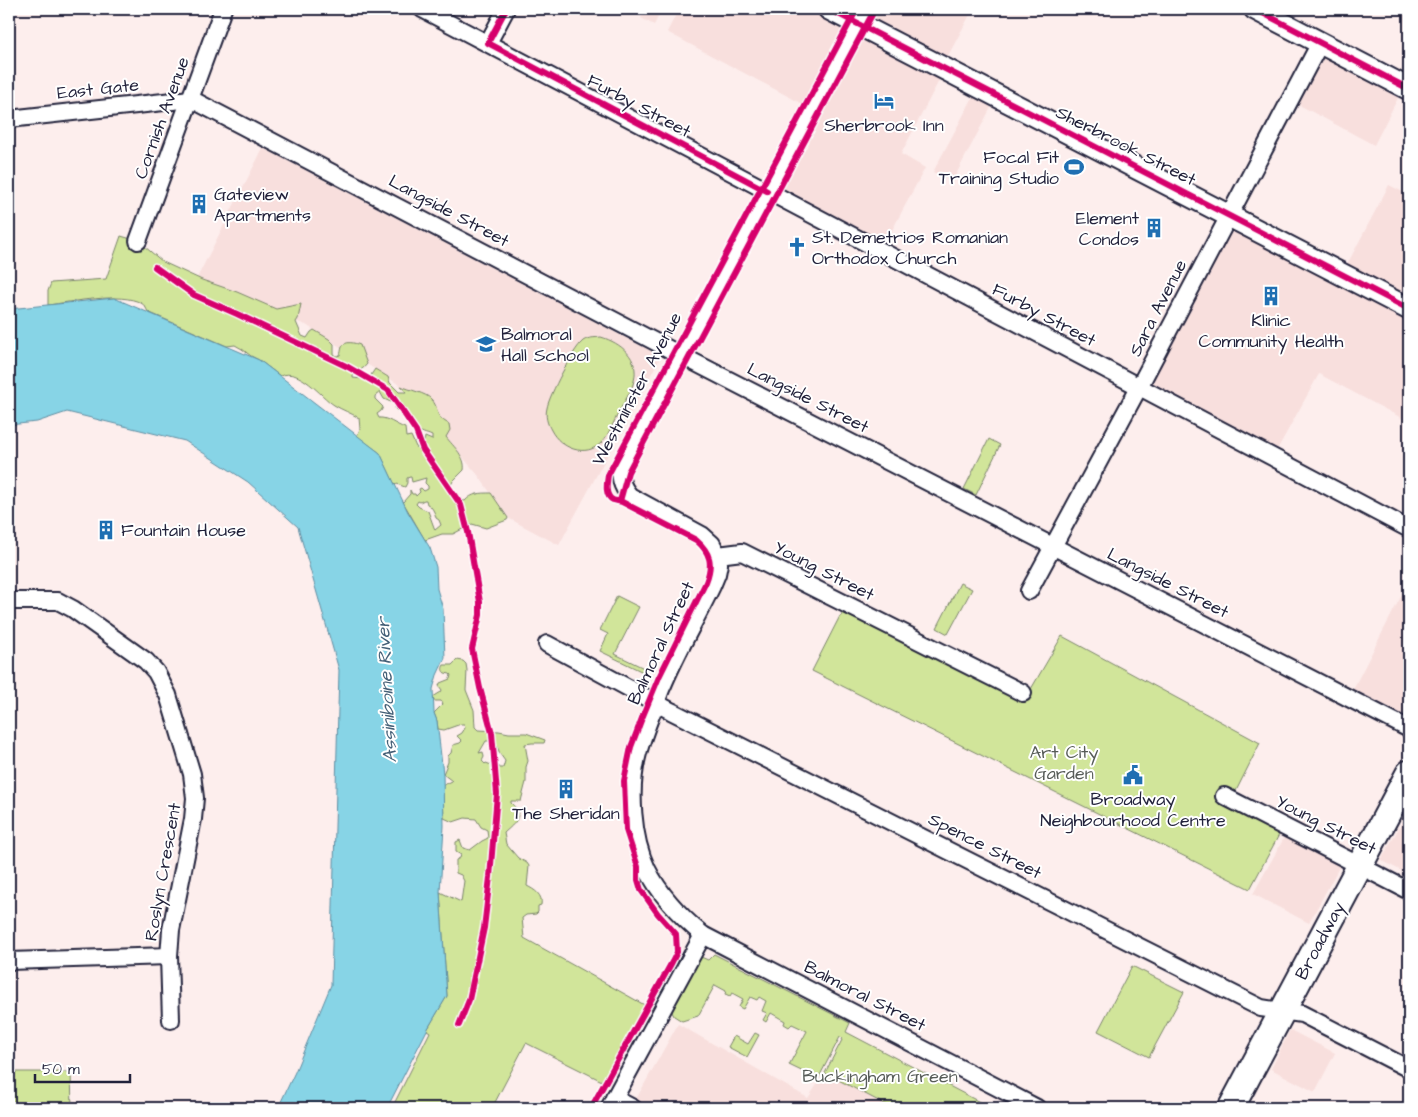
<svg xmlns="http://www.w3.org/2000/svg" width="1418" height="1117" viewBox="0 0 1418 1117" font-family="'Architects Daughter',sans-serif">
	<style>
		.built { fill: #f8dfdd }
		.green { fill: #d1e59a; stroke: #7a846a; fill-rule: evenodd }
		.water { fill: #87d4e6; stroke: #5f8da2 }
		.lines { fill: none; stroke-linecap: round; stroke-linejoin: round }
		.minor-casing { stroke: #22223b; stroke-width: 20 }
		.major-casing { stroke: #22223b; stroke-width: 25 }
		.highway-casing { stroke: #22223b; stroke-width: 29 }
		.minor { stroke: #fff; stroke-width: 16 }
		.major { stroke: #fff; stroke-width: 21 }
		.highway { stroke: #fff; stroke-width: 25 }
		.cycleway-casing { stroke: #fff; stroke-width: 9 }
		.cycleway { stroke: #d6006c; stroke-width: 6 }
		.labels { text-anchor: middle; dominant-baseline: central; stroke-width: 4; stroke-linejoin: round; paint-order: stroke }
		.street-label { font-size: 18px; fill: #22223b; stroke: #fff }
		.poi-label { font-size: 18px; fill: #22223b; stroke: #fff }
		.park-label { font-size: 18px; fill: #575c58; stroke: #fff }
		.water-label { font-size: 19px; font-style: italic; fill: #456077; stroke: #fff }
	</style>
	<rect width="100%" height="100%" fill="#fdeeed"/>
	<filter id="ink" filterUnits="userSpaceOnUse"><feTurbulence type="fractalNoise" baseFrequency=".02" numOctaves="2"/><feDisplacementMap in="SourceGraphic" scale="10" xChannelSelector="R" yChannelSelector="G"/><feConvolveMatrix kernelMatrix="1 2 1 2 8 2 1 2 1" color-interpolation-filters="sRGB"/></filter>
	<g filter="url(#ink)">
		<!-- built -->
		<g class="built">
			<polygon points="646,9 662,9 654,25 641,18"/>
			<polygon points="679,9 973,9 942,67 945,69 901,154 925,168 881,251 768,191 812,109 667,32"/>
			<polygon points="1320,43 1404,86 1374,145 1290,100"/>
			<polygon points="979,86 997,96 952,182 933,172"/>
			<polygon points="263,148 661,356 559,545 508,518 478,475 401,386 306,325 193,286"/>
			<polygon points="1389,185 1409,195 1409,277 1397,302 1409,309 1409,422 1319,374 1273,457 1140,387 1229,216 1342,274"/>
			<polygon points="1409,581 1409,729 1352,691"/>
			<polygon points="1409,810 1409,875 1381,860"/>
			<polygon points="1289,829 1344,858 1309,923 1253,894"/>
			<polygon points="678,1024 808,1098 825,1073 892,1108 631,1108"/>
			<polygon points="1290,1030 1335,1053 1315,1092 1271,1069"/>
		</g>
		<!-- green -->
		<g class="green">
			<path d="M121 236 138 241 163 262 202 280 237 292 276 309 301 304 298 319 296 322 302 336 307 338 311 332 314 330 329 339 334 344V354L337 356 340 355C341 353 341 350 342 347 345 340 355 343 360 345L367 364C364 369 357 371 353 376V378L362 379 364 381H367L375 369 388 377 390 383 399 392H406L401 386C409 390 426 393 431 399 441 409 432 415 449 424L450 430 446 437C454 447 466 457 464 470L453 481 451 485 460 500 465 501C472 493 481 493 491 493L508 518 507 520 486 528 472 524 453 534H442L425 540 403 502 410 494V490L412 494H415L416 496 420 492 419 489 421 488 424 491 428 489V486L425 483 426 478 412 482 411 477H410L407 478V483L405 487 394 483 380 453 357 436 360 429 359 418C351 413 342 410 334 405 320 396 300 367 280 376L259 360 251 356 242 349 235 345 227 346 148 312C146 308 145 305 141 303 122 292 70 302 48 305V291L51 283 106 279ZM380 392 384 399 393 403 396 410 408 416 409 426 416 427C421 434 426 433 432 436V440L425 437 423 450 416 447 411 436 406 437 405 428C396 425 387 417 379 418L377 414 381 411 383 407 375 399V396ZM424 500H426L427 504C432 506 435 513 436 518L439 520 441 525 435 530 428 511 419 507 416 504 418 501 420 502Z"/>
			<path d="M601 337C621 343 640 358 634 381 631 392 624 402 619 412 614 421 609 434 602 442 586 459 560 448 551 430 547 423 545 416 547 408 549 396 573 349 583 341 589 337 594 338 601 337Z"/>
			<polygon points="989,439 1000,445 976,495 964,489"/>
			<polygon points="960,583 972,589 948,634 937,628"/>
			<polygon points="617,596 639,607 615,654 646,669 645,673 600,651 608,634 600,630"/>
			<polygon points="846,607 1024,701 1062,636 1260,743 1228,807 1280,833 1250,889 812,671 840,616 841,616"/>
			<path d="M457 660 463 661 466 664 467 670 466 690 474 710 475 727 478 730 499 731 509 733H526L545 740 544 743H532L525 744 528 761 526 767V782L521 801H511V803C525 816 515 823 504 833L506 844 518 858 527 863 529 866 527 886C535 890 543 895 541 905L538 906V912L536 914 526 915 522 918 524 938 650 1008 608 1084 526 1043 492 1108H392L430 1032 427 1030 447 996 440 892 461 902 464 881 461 875 456 873V860L460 858 461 855 456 852V842L460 840 463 848 470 850 482 841 488 838 487 830 481 827 476 819 465 818 453 822 444 818 442 786 452 781 443 774 448 762V756L451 753 453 745 460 743 462 741 457 736 462 733 465 728 464 724H461L444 730 438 729 437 721 434 713 443 704 441 701H433V697L441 692 442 690 439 686 440 683 450 679 451 675 450 674 445 673C442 671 442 668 444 665H452ZM486 741H491L489 745 493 748 497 746 500 754 505 761 503 768H500L497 763 494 766 486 763 485 764 482 761 484 757 483 752 479 753Z"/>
			<polygon points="714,954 850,1023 846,1032 991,1108 892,1108 825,1073 843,1038 840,1037 818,1079 789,1065 807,1031 792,1024 789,1027 784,1024 785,1021 771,1013 766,1022 763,1020 767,1013 762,1011 766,1001 759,997 757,1000 750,997 743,1009 739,1007 743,999 732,993 730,996 725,994 726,991 715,985 698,1016 682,1021 674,1016 672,1012 673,1008 701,957 708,960"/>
			<polygon points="1132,966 1184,992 1149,1057 1098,1031"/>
			<polygon points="755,1033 759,1035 747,1057 728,1047 734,1036 748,1044"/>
			<polygon points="9,1072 71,1072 72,1108 9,1108"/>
		</g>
		<!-- water -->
		<polygon class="water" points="114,298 259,360 380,453 408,512 430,548 436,567 437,589 443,609 445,658 437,675 433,689 434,713 437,721 443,774 444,826 440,892 447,996 427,1030 387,1108 278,1108 295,1072 331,985 339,670 298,527 248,482 185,441 67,412 37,422 9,425 9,309"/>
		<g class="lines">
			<defs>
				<g id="minor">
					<polyline points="422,9 1409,529"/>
					<path d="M866 9 715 289 622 464C619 477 621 486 630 496L702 535 712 544 718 555 719 564 717 574 712 586C696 619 677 652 663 685 659 693 657 702 653 710 647 726 641 741 637 757 629 790 632 838 647 869 660 895 681 917 703 935L1037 1108"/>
					<polyline points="488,43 506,9"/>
					<polyline points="9,119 191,99 688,359 1409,729"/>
					<polyline points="138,241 223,9"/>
					<polyline points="718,555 742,552 1023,693"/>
					<polyline points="1029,591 1139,387 1320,43"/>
					<polyline points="9,601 58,601 73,609 146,661 156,672 168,695 192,774 195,798 193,819 171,930 169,956 9,961"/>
					<polyline points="547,644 671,711 1261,1008 1302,1014 1409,1069"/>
					<polyline points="1224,796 1409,891"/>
					<polyline points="169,956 171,1020"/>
					<polyline points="614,1098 633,1108"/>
					<polyline points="609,1108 703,935"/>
				</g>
				<g id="major">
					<polyline points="829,9 1409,309"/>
					<polyline points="1255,9 1409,89"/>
				</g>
				<polyline id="highway" points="1231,1108 1409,773"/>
			</defs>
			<!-- minor casing -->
			<use href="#minor" class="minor-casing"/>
			<!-- major casing -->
			<use href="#major" class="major-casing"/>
			<!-- highway casing -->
			<use href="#highway" class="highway-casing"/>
			<!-- minor -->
			<use href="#minor" class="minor"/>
			<!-- major -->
			<use href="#major" class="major"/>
			<!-- highway -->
			<use href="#highway" class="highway"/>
			<defs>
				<g id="cycleway">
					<polyline points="506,9 488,43 767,191"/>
					<polyline points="829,9 1409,309"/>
					<polyline points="1255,9 1409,89"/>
					<polyline points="155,267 194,295 237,314 348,367 388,390 416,431 423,450 461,505 468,532 480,602 480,615 472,649 480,688 492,733 497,794 490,877 484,928 469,1000 459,1025"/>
					<polyline points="620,501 628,472 875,9"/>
					<path d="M591 1108 672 962 677 952 676 934 658 914 641 890 638 880V867L626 830 624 781 631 747 642 718 659 677 706 582C713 564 711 553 696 540L622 502C619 501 616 501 613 500 604 496 607 482 608 475L857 9"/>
				</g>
			</defs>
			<!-- cycleway casing -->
			<use href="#cycleway" class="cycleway-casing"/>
			<!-- cycleway -->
			<use href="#cycleway" class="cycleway"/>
		</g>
	</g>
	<!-- icons -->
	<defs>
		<symbol id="hotel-bare" viewBox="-9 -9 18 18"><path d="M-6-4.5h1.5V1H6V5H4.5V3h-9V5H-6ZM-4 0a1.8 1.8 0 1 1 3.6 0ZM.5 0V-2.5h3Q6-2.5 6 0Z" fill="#1f6fb2" stroke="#fff" stroke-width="2.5" paint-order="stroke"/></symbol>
		<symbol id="stadium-bare" viewBox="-9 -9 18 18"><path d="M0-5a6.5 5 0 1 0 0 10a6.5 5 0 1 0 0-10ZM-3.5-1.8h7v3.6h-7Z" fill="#1f6fb2" stroke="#fff" stroke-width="2.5" paint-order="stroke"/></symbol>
		<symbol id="building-bare" viewBox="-9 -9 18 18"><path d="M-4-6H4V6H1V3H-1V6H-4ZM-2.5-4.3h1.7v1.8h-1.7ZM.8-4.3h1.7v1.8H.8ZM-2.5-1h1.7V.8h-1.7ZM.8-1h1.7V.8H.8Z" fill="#1f6fb2" stroke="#fff" stroke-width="2.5" paint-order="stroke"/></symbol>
		<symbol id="church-bare" viewBox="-9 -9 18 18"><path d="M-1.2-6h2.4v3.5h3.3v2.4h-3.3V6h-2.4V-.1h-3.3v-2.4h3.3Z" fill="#1f6fb2" stroke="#fff" stroke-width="2.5" paint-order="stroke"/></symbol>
		<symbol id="school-bare" viewBox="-9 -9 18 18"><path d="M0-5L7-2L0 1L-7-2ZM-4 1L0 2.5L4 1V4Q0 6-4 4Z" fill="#1f6fb2" stroke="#fff" stroke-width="2.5" paint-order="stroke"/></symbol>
		<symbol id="civic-bare" viewBox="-9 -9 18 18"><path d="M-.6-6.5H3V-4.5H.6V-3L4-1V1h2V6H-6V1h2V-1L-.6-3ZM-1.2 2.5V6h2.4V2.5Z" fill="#1f6fb2" stroke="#fff" stroke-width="2.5" paint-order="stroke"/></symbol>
	</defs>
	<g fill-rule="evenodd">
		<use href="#hotel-bare" x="870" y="87" width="28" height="28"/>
		<use href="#stadium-bare" x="1060" y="153" width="28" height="28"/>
		<use href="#building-bare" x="185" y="190" width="28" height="28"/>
		<use href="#building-bare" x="1140" y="214" width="28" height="28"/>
		<use href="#church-bare" x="783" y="233" width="28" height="28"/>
		<use href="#building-bare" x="1257" y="282" width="28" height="28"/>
		<use href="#school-bare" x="472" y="330" width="28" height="28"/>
		<use href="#building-bare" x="92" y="516" width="28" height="28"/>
		<use href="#civic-bare" x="1119" y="761" width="28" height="28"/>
		<use href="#building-bare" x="552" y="775" width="28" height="28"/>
	</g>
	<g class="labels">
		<!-- street labels -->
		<g class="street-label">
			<text transform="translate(98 89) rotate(-6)">East Gate</text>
			<text transform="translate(639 106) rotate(28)">Furby Street</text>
			<text transform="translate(162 118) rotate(-70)">Cornish Avenue</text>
			<text transform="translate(1126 146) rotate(27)">Sherbrook Street</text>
			<text transform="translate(449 211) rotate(28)">Langside Street</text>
			<text transform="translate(1158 308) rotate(-63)">Sara Avenue</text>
			<text transform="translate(1044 315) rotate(28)">Furby Street</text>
			<text transform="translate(637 389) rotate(-62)">Westminster Avenue</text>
			<text transform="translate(808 398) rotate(27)">Langside Street</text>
			<text transform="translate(824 571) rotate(27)">Young Street</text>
			<text transform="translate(1168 583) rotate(27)">Langside Street</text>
			<text transform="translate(661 643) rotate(-65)">Balmoral Street</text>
			<text transform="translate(1326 825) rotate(27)">Young Street</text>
			<text transform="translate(985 846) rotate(27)">Spence Street</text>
			<text transform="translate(163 872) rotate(-80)">Roslyn Crescent</text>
			<text transform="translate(1320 941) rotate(-62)">Broadway</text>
			<text transform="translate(865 996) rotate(27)">Balmoral Street</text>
		</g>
		<!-- poi labels -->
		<g class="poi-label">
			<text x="884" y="125">Sherbrook Inn</text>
			<text x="1059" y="157" text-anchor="end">Focal Fit<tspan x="1059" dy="21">Training Studio</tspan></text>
			<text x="214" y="194" text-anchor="start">Gateview<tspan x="214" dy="21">Apartments</tspan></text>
			<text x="1139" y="218" text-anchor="end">Element<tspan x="1139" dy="21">Condos</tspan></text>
			<text x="812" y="237" text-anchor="start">St. Demetrios Romanian<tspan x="812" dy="21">Orthodox Church</tspan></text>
			<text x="1271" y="320">Klinic<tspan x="1271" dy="21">Community Health</tspan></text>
			<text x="501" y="334" text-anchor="start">Balmoral<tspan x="501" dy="21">Hall School</tspan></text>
			<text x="121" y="530" text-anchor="start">Fountain House</text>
			<text x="1133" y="799">Broadway<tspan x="1133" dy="21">Neighbourhood Centre</tspan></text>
			<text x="566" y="813">The Sheridan</text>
		</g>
		<!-- park labels -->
		<g class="park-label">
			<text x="1064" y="752">Art City<tspan x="1064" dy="21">Garden</tspan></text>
			<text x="880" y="1076">Buckingham Green</text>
		</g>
		<!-- water labels -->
		<g class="water-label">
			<text transform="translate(387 690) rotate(-93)">Assiniboine River</text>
		</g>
	</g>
	<!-- margin -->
	<rect width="1418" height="1117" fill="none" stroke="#fff" stroke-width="30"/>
	<rect x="15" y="15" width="1388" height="1087" fill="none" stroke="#22223b" stroke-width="2" filter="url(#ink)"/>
	<!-- scale -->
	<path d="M35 1074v8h95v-8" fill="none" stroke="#22223b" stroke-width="2.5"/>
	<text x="42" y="1074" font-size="15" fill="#22223b" stroke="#ffffff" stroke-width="4" paint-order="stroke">50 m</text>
</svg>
